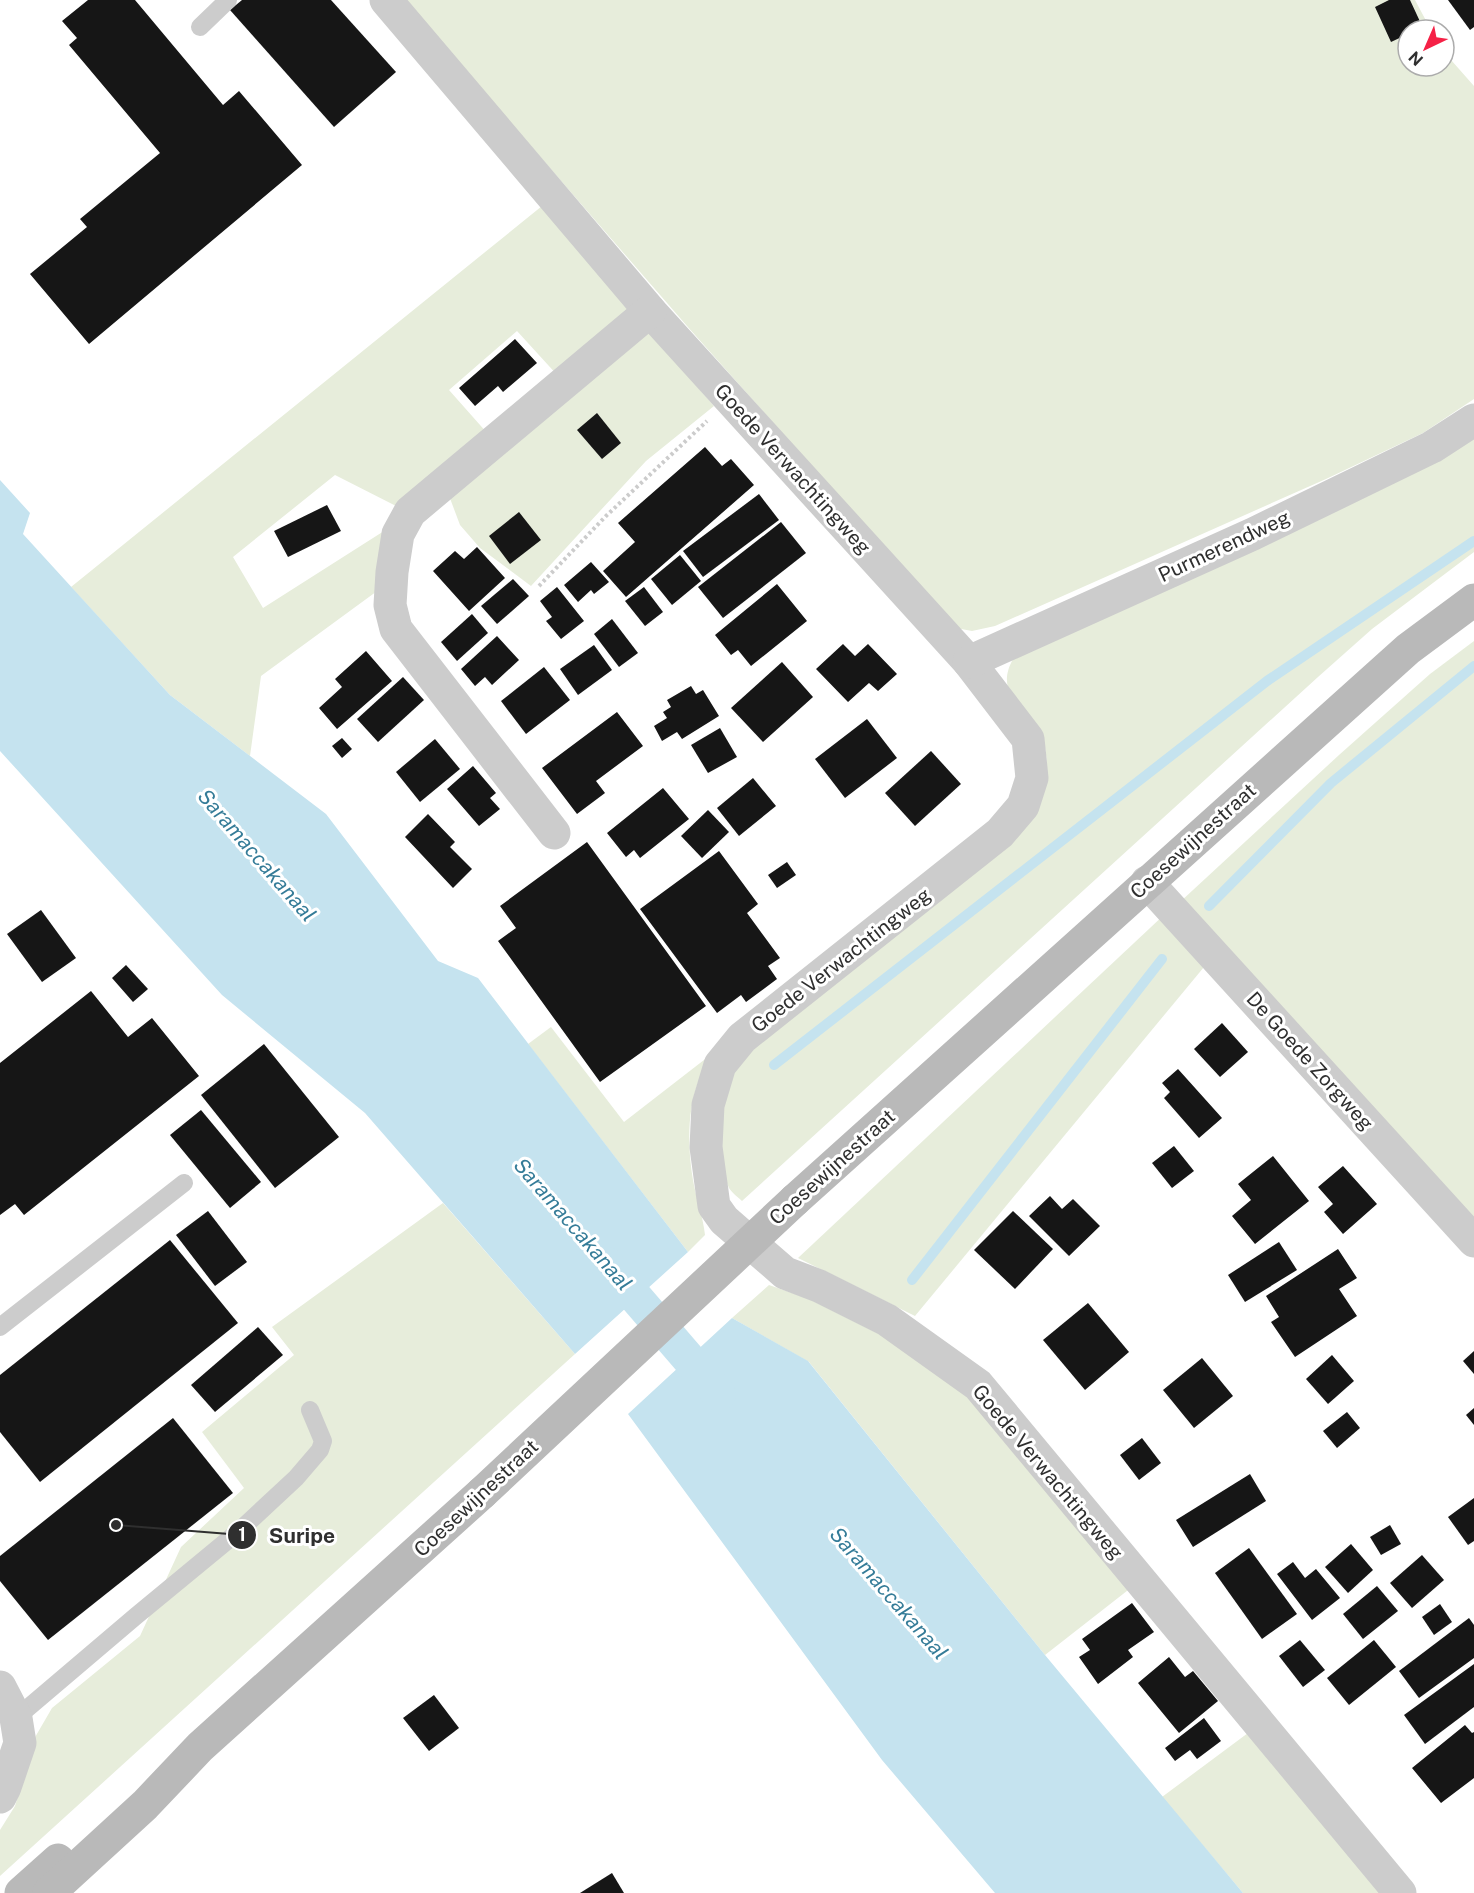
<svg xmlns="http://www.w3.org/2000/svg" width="1474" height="1893" viewBox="0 0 1474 1893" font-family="'Public Sans',sans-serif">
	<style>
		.green { fill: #e7eddb }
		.water { fill: #c5e3ef }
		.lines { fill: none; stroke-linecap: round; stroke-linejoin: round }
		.stream { stroke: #c5e3ef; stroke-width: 10 }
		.canal { stroke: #c5e3ef; stroke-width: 34 }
		.building { fill: #161616 }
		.path { stroke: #ccc; stroke-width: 4; stroke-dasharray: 3 3; stroke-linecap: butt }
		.service { stroke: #ccc; stroke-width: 18 }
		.minor { stroke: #ccc; stroke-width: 33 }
		.secondary { stroke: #b9b9b9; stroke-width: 33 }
		.secondary-bridge { stroke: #b9b9b9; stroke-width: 33 }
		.labels { text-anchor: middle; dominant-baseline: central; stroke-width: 6; stroke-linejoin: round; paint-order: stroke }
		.street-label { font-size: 20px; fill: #2f2f2f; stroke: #fff }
		.water-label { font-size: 21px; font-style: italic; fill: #357c98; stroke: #fff }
		.leader { fill: none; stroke: #2f2f2f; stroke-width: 2 }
		.callout-dot { fill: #2f2f2f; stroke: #fff; stroke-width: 2 }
		.mark-label { font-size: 18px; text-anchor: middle; font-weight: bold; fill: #fff }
		.callout-label { font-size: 21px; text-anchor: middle; font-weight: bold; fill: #2f2f2f; stroke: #fff; stroke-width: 6; stroke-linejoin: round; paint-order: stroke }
	</style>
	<rect width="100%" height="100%" fill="#fff"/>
	<!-- green -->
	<g class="green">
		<polygon points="404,0 1415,0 1431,30 1408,30 1408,66 1444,66 1444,52 1474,86 1474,399 1423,433 1326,479 995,626 972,631 956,628 687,326"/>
		<polygon points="542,206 635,315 559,377 517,331 449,390 488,434 398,507 335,475 233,557 263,608 395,524 384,586 261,676 250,756 170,695 71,587"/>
		<polygon points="643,324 714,406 646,461 531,586 480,548 460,525 445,485"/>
		<path d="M1474 436V552L1372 629 1318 677 742 1201C738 1197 732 1193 729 1188 717 1164 719 1092 734 1069 739 1061 747 1054 753 1048L1045 787C1047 770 1048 753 1042 736 1031 707 992 697 1013 659Z"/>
		<polygon points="1474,641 1474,1230 1180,902 1339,755 1430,674"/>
		<polygon points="1166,913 1204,967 915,1316 798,1258"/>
		<path d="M551 1027 624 1122 713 1053C687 1091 686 1136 693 1180 696 1198 703 1216 705 1235L688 1252 528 1044Z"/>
		<polygon points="443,1203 575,1354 0,1876 0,1830 15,1806 28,1765 34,1739 52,1708 140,1636 181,1547 244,1488 202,1432 294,1355 272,1327"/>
		<polygon points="769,1285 841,1310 953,1379 1132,1587 1045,1655 809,1362 732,1318"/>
		<polygon points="1252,1730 1386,1893 1243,1893 1162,1797"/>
	</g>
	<!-- water -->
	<g class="water">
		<polygon points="0,480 30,513 23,534 170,695 326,814 438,961 478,978 688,1252 575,1354 365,1113 222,995 0,751"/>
		<polygon points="732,1318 808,1361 1045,1655 1243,1893 995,1893 882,1760 628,1414"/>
	</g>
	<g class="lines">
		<!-- stream -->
		<g class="stream">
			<polyline points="1209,906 1331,783 1474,666"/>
			<polyline points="774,1065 1267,681 1474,541"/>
			<polyline points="912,1280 1162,959"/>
		</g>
		<!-- canal -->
		<polyline class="canal" points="607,1264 719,1394"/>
	</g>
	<!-- building -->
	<g class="building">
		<polygon points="88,0 135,0 223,105 239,91 302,165 89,344 30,274 87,227 80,219 160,153 69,45 77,38 62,21"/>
		<polygon points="242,0 331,0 396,72 334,127 230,10"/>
		<polygon points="1389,0 1410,0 1423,28 1417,30 1408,30 1408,34 1391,42 1375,7"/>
		<polygon points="1448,0 1474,0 1474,27 1470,30"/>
		<polygon points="515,339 537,363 503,392 498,386 475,406 459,388"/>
		<polygon points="597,413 621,443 602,459 577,430"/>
		<polygon points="705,447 722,466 731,459 754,485 626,597 603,571 635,542 618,523"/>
		<polygon points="759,494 779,520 703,577 683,551"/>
		<polygon points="327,505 341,531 288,557 274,531"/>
		<polygon points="519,512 541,540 510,564 489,536"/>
		<polygon points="781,522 806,553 723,618 698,587"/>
		<polygon points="477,547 505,578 469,611 433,571 455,551 464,559"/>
		<polygon points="680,555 701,581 672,605 651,579"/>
		<polygon points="591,562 609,582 594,594 591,590 578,602 564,585"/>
		<polygon points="513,579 529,596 497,624 481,606"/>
		<polygon points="777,584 807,621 751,666 738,650 731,655 715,635"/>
		<polygon points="557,587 584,621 561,639 546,621 552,617 540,601"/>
		<polygon points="644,587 663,612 645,626 625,601"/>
		<polygon points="472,614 488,633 457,661 441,642"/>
		<polygon points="612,619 638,653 619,667 594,634"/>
		<polygon points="497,636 519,660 492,685 485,677 475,686 461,669"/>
		<polygon points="843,644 855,656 868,644 897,674 878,691 869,683 848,702 816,669"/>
		<polygon points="594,645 612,670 578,695 560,669"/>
		<polygon points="366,651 392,681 337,729 319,708 342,687 335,679"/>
		<polygon points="782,662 813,697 763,742 731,708"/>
		<polygon points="544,667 570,700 526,734 501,701"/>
		<polygon points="403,677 424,700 378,742 357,719"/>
		<polygon points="691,686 696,694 703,690 719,716 682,739 677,732 662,741 654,726 667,718 663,712 671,707 667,700"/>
		<polygon points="617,712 643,746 596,781 605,793 577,814 542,768"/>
		<polygon points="867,719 897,758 845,798 815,759"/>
		<polygon points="720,728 737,757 708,773 691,745"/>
		<polygon points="342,738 352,749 342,758 332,746"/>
		<polygon points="435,739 460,769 420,802 396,772"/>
		<polygon points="931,751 961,784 915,826 885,793"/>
		<polygon points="473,766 496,793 490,798 500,809 479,826 447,789"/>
		<polygon points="753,778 776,806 739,836 717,808"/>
		<polygon points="663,788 689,819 640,858 634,850 626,857 607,833"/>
		<polygon points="708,810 729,832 702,858 681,836"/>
		<polygon points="428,814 455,842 450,847 472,869 453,888 405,837"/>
		<polygon points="587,842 706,1006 600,1082 498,941 516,928 500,906"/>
		<polygon points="719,851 758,904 747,913 780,958 768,966 777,979 746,1002 741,995 717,1013 640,909"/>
		<polygon points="787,862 796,875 777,888 768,875"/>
		<polygon points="41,910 76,958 42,982 7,934"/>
		<polygon points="126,965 148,989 133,1002 112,978"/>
		<polygon points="91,991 128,1037 152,1018 199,1076 24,1215 15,1204 0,1215 0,1063"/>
		<polygon points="1222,1023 1248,1052 1220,1077 1194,1049"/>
		<polygon points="264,1044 339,1137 275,1188 201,1095"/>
		<polygon points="1178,1069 1222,1118 1199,1138 1164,1098 1170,1092 1162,1083"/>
		<polygon points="201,1110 261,1182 230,1208 170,1135"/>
		<polygon points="1174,1146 1194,1171 1172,1188 1152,1163"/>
		<polygon points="1273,1156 1309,1201 1255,1244 1232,1216 1251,1200 1238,1184"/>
		<polygon points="1343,1166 1377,1204 1343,1234 1324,1212 1333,1204 1318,1187"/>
		<polygon points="1050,1196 1062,1209 1073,1199 1100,1226 1069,1256 1029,1216"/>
		<polygon points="208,1211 247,1262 215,1286 176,1235"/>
		<polygon points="1013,1211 1053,1249 1015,1289 974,1250"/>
		<polygon points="170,1240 238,1323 40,1482 0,1432 0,1375"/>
		<polygon points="1279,1242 1297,1270 1245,1302 1228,1275"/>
		<polygon points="1338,1249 1357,1278 1339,1289 1357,1316 1295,1357 1271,1322 1279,1317 1266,1296"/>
		<polygon points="1088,1303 1129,1352 1085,1390 1043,1340"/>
		<polygon points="258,1327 283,1355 215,1412 191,1385"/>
		<polygon points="1474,1351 1474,1374 1463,1361"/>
		<polygon points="1332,1355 1354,1381 1328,1404 1306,1379"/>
		<polygon points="1202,1358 1233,1396 1194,1428 1163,1390"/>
		<polygon points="1474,1408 1474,1425 1466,1415"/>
		<polygon points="1347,1412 1360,1428 1337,1448 1323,1431"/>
		<polygon points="173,1418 233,1493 48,1640 0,1581 0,1556"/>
		<polygon points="1142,1438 1161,1463 1139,1480 1120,1455"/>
		<polygon points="1250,1474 1266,1501 1193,1547 1176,1520"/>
		<polygon points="1474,1498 1474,1541 1468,1545 1448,1517"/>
		<polygon points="1390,1525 1401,1544 1381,1555 1370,1537"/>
		<polygon points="1351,1544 1373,1570 1348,1593 1325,1567"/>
		<polygon points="1249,1548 1297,1614 1262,1639 1215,1573"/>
		<polygon points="1422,1555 1444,1580 1412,1608 1390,1583"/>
		<polygon points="1293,1562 1305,1578 1316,1569 1340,1598 1312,1620 1277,1574"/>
		<polygon points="1377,1586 1398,1611 1363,1639 1343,1614"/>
		<polygon points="1132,1603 1154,1632 1128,1650 1133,1657 1098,1684 1079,1657 1090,1650 1082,1639"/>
		<polygon points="1440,1604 1452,1622 1434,1635 1422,1617"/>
		<polygon points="1469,1618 1474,1625 1474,1658 1419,1698 1399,1671"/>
		<polygon points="1300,1640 1325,1670 1303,1687 1279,1656"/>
		<polygon points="1374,1640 1396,1667 1349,1705 1327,1678"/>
		<polygon points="1169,1657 1185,1677 1193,1671 1218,1701 1179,1733 1138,1683"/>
		<polygon points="1474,1664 1474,1707 1425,1744 1404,1715"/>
		<polygon points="434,1695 459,1728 429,1751 403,1718"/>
		<polygon points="1204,1718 1221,1741 1197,1759 1190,1750 1175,1761 1165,1748"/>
		<polygon points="1465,1725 1472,1733 1474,1732 1474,1778 1441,1803 1412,1768"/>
		<polygon points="612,1873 624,1893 580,1893"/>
	</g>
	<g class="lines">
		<!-- path -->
		<polyline class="path" points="539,586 606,516 707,421"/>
		<!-- service -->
		<g class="service">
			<polyline points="200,27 228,0"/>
			<polyline points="0,1327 184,1183"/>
			<polyline points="16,1718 136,1616 239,1531 296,1478 320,1450 323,1441 310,1410"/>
		</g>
		<!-- minor -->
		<g class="minor">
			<polyline points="386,0 650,311 969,662 1028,739 1032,778 1023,806 1000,833 742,1038 720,1065 708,1105 706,1147 714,1206 724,1220 785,1273 819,1286 887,1320 978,1385 1400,1893"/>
			<polyline points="969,662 1253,534 1432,447 1474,420"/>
			<polyline points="554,833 396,629 390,605 392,572 398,534 410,512 650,311"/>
			<polyline points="1147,882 1474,1241"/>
			<polyline points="0,1687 16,1718 20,1743 5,1787 0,1797"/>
		</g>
		<!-- secondary -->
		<g class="secondary">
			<polyline points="795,1200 1408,649 1474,600"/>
			<polyline points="21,1893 58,1860"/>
			<polyline points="49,1893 145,1805 200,1747 482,1493"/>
		</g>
		<!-- secondary-bridge -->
		<polyline class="secondary-bridge" points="482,1493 795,1200"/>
	</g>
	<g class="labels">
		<!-- street labels -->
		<g class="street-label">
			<text transform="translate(793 469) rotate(48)">Goede Verwachtingweg</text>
			<text transform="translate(1224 546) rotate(-25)">Purmerendweg</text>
			<text transform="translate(1193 841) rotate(-42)">Coesewijnestraat</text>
			<text transform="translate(841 960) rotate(-38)">Goede Verwachtingweg</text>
			<text transform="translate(1310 1061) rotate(48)">De Goede Zorgweg</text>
			<text transform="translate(832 1167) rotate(-42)">Coesewijnestraat</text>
			<text transform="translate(1048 1472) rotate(50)">Goede Verwachtingweg</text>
			<text transform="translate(476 1498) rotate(-43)">Coesewijnestraat</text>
		</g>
		<!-- water labels -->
		<g class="water-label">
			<text transform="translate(257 855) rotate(49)">Saramaccakanaal</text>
			<text transform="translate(573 1224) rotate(49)">Saramaccakanaal</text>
			<text transform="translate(889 1593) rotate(49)">Saramaccakanaal</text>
		</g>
	</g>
	<!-- callouts -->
	<path class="leader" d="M116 1525L242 1535"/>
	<g class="callout-dot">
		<circle cx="116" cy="1525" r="6"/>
		<circle cx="242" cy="1535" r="15"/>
	</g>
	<g class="mark-label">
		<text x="242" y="1541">1</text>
	</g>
	<g class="callout-label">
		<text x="302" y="1543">Suripe</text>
	</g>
	<!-- north arrow -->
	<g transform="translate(1426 48) rotate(224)"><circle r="28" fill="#ffffff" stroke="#acacac" stroke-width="1.5"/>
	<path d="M0-4.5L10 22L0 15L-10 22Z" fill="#f52146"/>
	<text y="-9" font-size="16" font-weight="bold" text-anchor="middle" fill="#2f2f2f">N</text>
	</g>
</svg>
